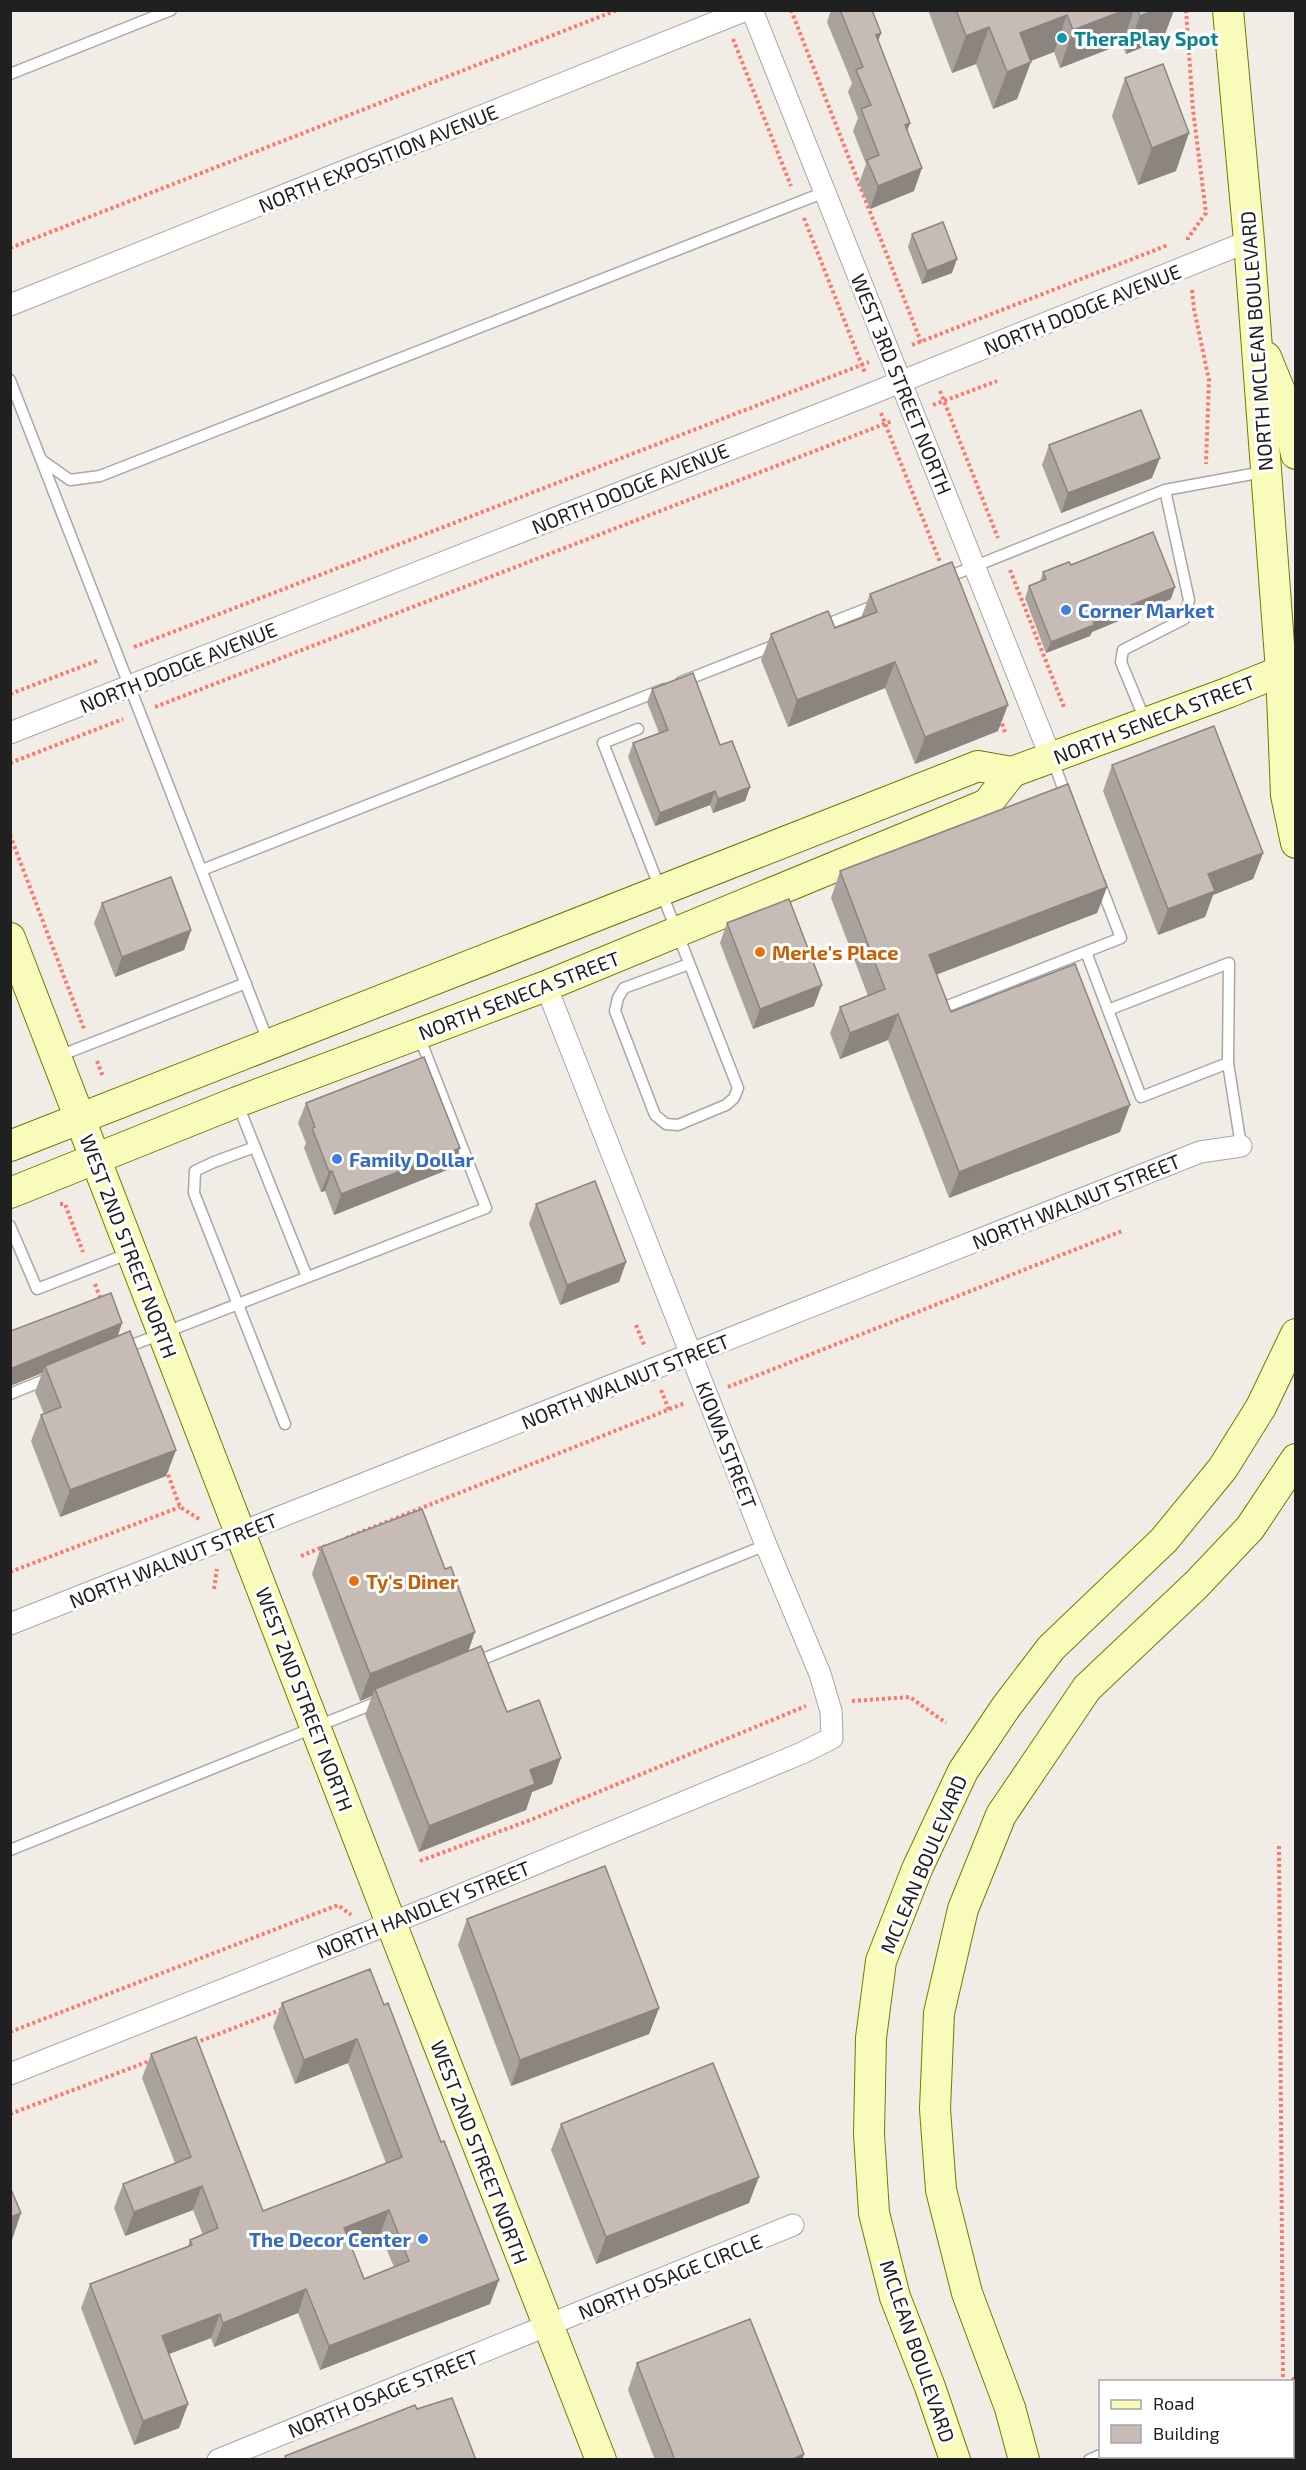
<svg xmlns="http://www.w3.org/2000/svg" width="1306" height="2470" viewBox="0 0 1306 2470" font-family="'Exo 2',sans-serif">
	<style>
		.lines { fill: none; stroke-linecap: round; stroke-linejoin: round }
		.lane-casing { stroke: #a7a7a7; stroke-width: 13 }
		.street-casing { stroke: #a7a7a7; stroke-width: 23 }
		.secondary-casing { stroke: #717c02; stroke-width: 32 }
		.path { stroke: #fd776b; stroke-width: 4; stroke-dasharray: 3 3; stroke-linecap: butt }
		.lane { stroke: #fff; stroke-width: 10 }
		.street { stroke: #fff; stroke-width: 21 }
		.secondary { stroke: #f9fbba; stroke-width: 30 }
		.wall { fill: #aaa29c; fill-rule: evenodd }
		.shaded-wall { fill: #8b847f }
		.building { fill: #c6bcb5; stroke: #8b847f; stroke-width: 1.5; fill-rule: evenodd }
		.culture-dot { fill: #0f9aa8; stroke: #fff; stroke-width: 2 }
		.shop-dot { fill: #3f7fe0; stroke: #fff; stroke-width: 2 }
		.food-dot { fill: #e8710a; stroke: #fff; stroke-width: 2 }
		.labels { text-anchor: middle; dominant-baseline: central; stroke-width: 6; stroke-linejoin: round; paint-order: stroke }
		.culture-label { font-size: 20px; font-weight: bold; fill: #0d838f; stroke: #fff; text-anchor: start }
		.street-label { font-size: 20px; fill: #202020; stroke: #fff }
		.shop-label { font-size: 20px; font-weight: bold; fill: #366cbe; stroke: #fff; text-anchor: start }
		.food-label { font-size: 20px; font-weight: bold; fill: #c56008; stroke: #fff; text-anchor: start }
	</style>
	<rect width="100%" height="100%" fill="#f1ede6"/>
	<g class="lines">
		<defs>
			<g id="lane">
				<polyline points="10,74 171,10"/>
				<polyline points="10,380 268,1041"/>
				<polyline points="43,461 70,480 100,476 825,192"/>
				<polyline points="943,579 1165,490 1263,472"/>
				<polyline points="820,627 876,605"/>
				<polyline points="681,682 778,644"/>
				<polyline points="1145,720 1121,662 1123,650 1184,619 1189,600 1165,490"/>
				<polyline points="638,729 603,743 738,1088 734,1098 726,1105 678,1125 666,1124 655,1115 615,1011 618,998 624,988 689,964"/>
				<polyline points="1052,758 1067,799"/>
				<polyline points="202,870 664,689"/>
				<polyline points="1086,952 1141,1097 1228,1063 1229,963 1108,1010"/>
				<polyline points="950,1005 1121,938 1099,881"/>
				<polyline points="59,1056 246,983"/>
				<polyline points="1228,1063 1241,1146"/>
				<polyline points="238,1105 307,1277"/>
				<polyline points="255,1147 214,1162 195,1171 194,1193 285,1424"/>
				<polyline points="10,1226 37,1289 130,1253"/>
				<polyline points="122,1349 486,1208 419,1036"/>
				<polyline points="10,1394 52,1377"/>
				<polyline points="473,1663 766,1545"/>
				<polyline points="10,1850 380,1701"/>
				<polyline points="1145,2456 1146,2460"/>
				<polyline points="1246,2456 1247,2460"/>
				<polyline points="1089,2460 1100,2455"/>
			</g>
			<g id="street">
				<polyline points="752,10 1051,758"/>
				<polyline points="10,305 746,10"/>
				<polyline points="10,733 873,393 1249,241"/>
				<polyline points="10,1624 1200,1152 1241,1146"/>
				<polyline points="10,2074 434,1906 802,1753 832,1738 831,1711 820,1674 766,1545 546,986"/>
				<polyline points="218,2460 793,2225"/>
			</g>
			<g id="secondary">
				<polyline points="1228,10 1249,241 1281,671 1286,795 1296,843"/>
				<polyline points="1266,357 1285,403 1296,454"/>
				<polyline points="10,938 391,1923 601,2460"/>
				<polyline points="10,1146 978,766 1012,772 1227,693 1296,665"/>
				<polyline points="10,1193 237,1102 546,986 987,804 1012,772"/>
				<polyline points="955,2460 930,2387 895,2297 874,2213 869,2134 871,2038 881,1961 917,1869 963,1771 1006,1707 1051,1648 1164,1540 1223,1468 1261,1407 1296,1334"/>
				<polyline points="1024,2460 1010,2408 967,2293 941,2190 935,2109 939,2013 963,1909 1001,1815 1087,1688 1196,1585 1250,1528 1296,1459"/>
			</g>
		</defs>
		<!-- lane casing -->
		<use href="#lane" class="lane-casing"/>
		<!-- street casing -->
		<use href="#street" class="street-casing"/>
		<!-- secondary casing -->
		<use href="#secondary" class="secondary-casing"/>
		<!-- path -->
		<g class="path">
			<polyline points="791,10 921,342"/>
			<polyline points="1186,10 1193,110 1206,213 1188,238 1188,240"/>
			<polyline points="733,39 791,186"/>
			<polyline points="804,218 865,373"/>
			<polyline points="10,248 617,10"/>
			<polyline points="1192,290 1194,309 1209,380 1206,464"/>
			<polyline points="912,345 1168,245"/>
			<polyline points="940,391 998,538"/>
			<polyline points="933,405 997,381"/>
			<polyline points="881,413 940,562"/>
			<polyline points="1010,570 1064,707"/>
			<polyline points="134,647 869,362"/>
			<polyline points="10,694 99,660"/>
			<polyline points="155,707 892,421"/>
			<polyline points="1000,718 1005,732"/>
			<polyline points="10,763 123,719"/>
			<polyline points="10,835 84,1029"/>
			<polyline points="97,1061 103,1077"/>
			<polyline points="60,1204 65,1204 83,1252"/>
			<polyline points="95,1284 101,1300"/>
			<polyline points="636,1325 645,1347"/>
			<polyline points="728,1387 1122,1231"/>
			<polyline points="661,1390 669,1410"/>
			<polyline points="166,1469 180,1507 199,1519"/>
			<polyline points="346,1538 685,1403"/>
			<polyline points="301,1556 325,1546"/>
			<polyline points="10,1572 180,1507"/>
			<polyline points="214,1589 217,1569"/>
			<polyline points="852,1701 910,1697 946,1723"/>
			<polyline points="1279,1846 1283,2382"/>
			<polyline points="420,1861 533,1819 806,1706"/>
			<polyline points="10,2032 338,1905 351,1915"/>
			<polyline points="195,2043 283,2009"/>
			<polyline points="10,2114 152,2060"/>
			<polyline points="1286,2382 1296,2378"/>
			<polyline points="1283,2460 1283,2456"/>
		</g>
		<!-- lane -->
		<use href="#lane" class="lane"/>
		<!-- street -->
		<use href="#street" class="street"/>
		<!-- secondary -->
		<use href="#secondary" class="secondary"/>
	</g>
	<!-- wall -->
	<g class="wall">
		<polygon points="831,10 872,10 881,33 878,40 907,132 914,191 870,209 859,183 866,164 853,131 858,118 848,92 852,83 827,22"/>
		<polygon points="928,10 1174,10 1163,39 1126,54 1122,44 1060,68 1054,52 1031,61 1017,99 993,109 976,64 952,73"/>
		<polygon points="1125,78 1176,171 1138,185 1112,116"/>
		<polygon points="912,234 952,273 922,284 908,247"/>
		<polygon points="1049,445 1152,478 1061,513 1042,465"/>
		<polygon points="1071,565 1171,599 1092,632 1090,636 1046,653 1025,598 1029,586 1040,582 1043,572"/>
		<polygon points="870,594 998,731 915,764 885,688 788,727 761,660 771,634 835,628 861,618"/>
		<polygon points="652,689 720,745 750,787 745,801 713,813 710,805 655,826 628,757 633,743 659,733 647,702"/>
		<polygon points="1112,765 1263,853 1253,879 1213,895 1205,917 1158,935 1103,791"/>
		<polygon points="840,871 1107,887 1097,913 936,975 951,1012 1120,1132 949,1198 888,1040 840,1059 830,1033 840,1007 868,996 831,898"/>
		<polygon points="102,903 191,930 184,950 115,977 94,923"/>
		<polygon points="727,923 814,1006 753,1029 720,943"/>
		<polygon points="306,1103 452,1168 334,1215 325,1191 321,1192 304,1148 306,1143 298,1123"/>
		<polygon points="536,1204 626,1262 619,1282 560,1305 529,1224"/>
		<polygon points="122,1323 118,1336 176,1450 166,1476 60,1517 31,1441 41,1415 44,1414 35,1392 42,1373 10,1386 10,1330 11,1331"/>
		<polygon points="321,1547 468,1651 552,1784 532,1792 526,1810 419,1852 365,1715 372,1696 360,1701 312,1574"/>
		<polygon points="467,1919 659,2008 649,2034 511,2086 458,1945"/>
		<path d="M370 1969 490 2304 320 2370 298 2313 214 2347 211 2338 169 2354 188 2404 179 2428 134 2445 81 2308 90 2284 188 2246 190 2240 203 2235 193 2210 125 2236 114 2208 123 2184 175 2163 142 2078 151 2054 263 2211 386 2163 348 2063 295 2084 273 2027 282 2003ZM380 2234 394 2267 364 2279 351 2246Z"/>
		<polygon points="561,2124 749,2203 596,2264 551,2150"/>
		<polygon points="637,2363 804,2454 802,2460 655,2460 628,2390"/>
	</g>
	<!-- shaded-wall -->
	<g class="shaded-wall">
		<polygon points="1125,10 1134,10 1122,44 1060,68 1073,30"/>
		<polygon points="1155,10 1174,10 1163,39 1126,54 1140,16"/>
		<polygon points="1067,15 1054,52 1006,70 1020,33"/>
		<polygon points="989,27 976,64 952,73 966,36"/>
		<polygon points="881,33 873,56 876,35"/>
		<polygon points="1031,62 1017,99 993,109 1007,72"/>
		<polygon points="910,123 902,146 905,125"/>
		<polygon points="1189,133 1176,171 1138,185 1152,148"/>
		<polygon points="922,168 914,191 870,209 878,186"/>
		<polygon points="957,259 952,273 922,284 927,271"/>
		<polygon points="1160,458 1152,478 1061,513 1068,493"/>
		<polygon points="1175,587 1171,599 1092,632 1090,636 1046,653 1051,642 1093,621"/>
		<polygon points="895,662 885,688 788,727 797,700"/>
		<polygon points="1008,705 998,731 915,764 925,737"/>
		<polygon points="750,787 745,801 713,813 718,799"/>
		<polygon points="715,791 710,805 655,826 660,813"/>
		<polygon points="1263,853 1253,879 1213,895 1205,917 1158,935 1168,909 1208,874"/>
		<polygon points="1107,887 1097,913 919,981 929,955"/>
		<polygon points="191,930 184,950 115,977 122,957"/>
		<polygon points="822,985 814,1006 753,1029 760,1009"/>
		<polygon points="898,1014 888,1040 840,1059 850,1033"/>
		<polygon points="1130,1105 1120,1132 949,1198 959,1172"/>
		<polygon points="460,1148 452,1168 334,1215 341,1194"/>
		<polygon points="332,1171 325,1191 321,1192 329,1172"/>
		<polygon points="626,1262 619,1282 560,1305 567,1285"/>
		<polygon points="122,1323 115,1343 45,1366 42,1373 10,1386 10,1369"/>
		<polygon points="176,1450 166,1476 60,1517 70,1490"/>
		<polygon points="475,1632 466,1658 375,1689 372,1696 360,1701 370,1674"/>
		<polygon points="561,1758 552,1784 532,1792 526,1810 419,1852 429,1826 530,1770"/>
		<polygon points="659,2008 649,2034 511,2086 520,2060"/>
		<polygon points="357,2039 348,2063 295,2084 304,2060"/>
		<polygon points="759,2177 749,2203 596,2264 606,2237"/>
		<polygon points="202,2186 193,2210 125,2236 134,2212"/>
		<polygon points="389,2210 380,2234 335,2252 344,2228"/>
		<polygon points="21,2213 12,2240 10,2240 10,2217"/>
		<polygon points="499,2280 490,2304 320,2370 329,2346"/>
		<polygon points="306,2289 298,2313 214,2347 223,2323"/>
		<polygon points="220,2314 211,2338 153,2360 162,2336"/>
		<polygon points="188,2404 179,2428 134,2445 143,2421"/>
		<polygon points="804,2454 802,2460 791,2460"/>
	</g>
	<!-- building -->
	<g class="building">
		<polygon points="840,10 872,10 881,33 876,35 910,123 905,125 922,168 878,186 867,160 879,155 861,109 871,105 856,70 863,67"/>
		<polygon points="956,10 1125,10 1073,30 1067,15 1020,33 1031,62 1007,72 989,27 966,36"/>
		<polygon points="1137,10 1155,10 1140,16"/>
		<polygon points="1163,64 1189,133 1152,148 1125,78"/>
		<polygon points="943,222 957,259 927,271 912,234"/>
		<polygon points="1141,410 1160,458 1068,493 1049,445"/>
		<polygon points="1153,532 1175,587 1093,621 1094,625 1051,642 1029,586 1046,579 1043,572 1069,562 1071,565"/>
		<polygon points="952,562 1008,705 925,737 895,662 797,700 771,634 828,611 835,628 877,612 870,594"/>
		<polygon points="693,673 720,745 732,741 750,787 718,799 715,791 660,813 633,743 668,730 652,689"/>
		<polygon points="1214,726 1263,853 1208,874 1215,891 1168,909 1112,765"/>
		<polygon points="1068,784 1107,887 929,955 951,1012 1075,964 1130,1105 959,1172 898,1014 850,1033 840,1007 885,989 840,871"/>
		<polygon points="171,877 191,930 122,957 102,903"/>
		<polygon points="789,899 822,985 760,1009 727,923"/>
		<polygon points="424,1057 460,1148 341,1194 332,1171 329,1172 312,1128 315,1127 306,1103"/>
		<polygon points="595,1181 626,1262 567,1285 536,1204"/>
		<polygon points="111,1293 122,1323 10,1369 10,1330 11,1331"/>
		<polygon points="130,1331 176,1450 70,1490 41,1415 61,1407 45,1366"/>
		<polygon points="422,1509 445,1569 451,1567 475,1632 370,1674 321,1547"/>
		<polygon points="481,1646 507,1712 539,1700 561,1758 530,1770 535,1784 429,1826 375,1689"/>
		<polygon points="605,1866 659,2008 520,2060 467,1919"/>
		<path d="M370 1969 384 2005 388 2003 441 2142 444 2141 499 2280 329 2346 306 2289 223 2323 220 2314 162 2336 188 2404 143 2421 90 2284 192 2245 190 2240 218 2228 202 2186 134 2212 123 2184 191 2157 151 2054 196 2037 263 2211 354 2176 402 2157 357 2039 304 2060 282 2003ZM389 2210 409 2261 364 2279 344 2228Z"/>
		<polygon points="713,2063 759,2177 606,2237 561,2124"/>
		<polygon points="10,2187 21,2213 10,2217"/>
		<polygon points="750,2319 804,2454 791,2460 675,2460 637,2363"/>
		<polygon points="452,2398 476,2460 286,2460 285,2456 415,2405 417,2409"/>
	</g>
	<!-- markers -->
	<circle class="culture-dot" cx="1062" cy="38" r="6"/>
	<g class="shop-dot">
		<circle cx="1066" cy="610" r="6"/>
		<circle cx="337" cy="1159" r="6"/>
		<circle cx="423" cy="2239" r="6"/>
	</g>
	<g class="food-dot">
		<circle cx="760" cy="952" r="6"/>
		<circle cx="354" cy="1581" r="6"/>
	</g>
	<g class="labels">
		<!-- culture labels -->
		<g class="culture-label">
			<text x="1074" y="38">TheraPlay Spot</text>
		</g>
		<!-- street labels -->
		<g class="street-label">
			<text transform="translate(378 158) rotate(-22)">NORTH EXPOSITION AVENUE</text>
			<text transform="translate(1082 309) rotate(-22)">NORTH DODGE AVENUE</text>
			<text transform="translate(1256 341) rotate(-94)">NORTH MCLEAN BOULEVARD</text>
			<text transform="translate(902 384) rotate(68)">WEST 3RD STREET NORTH</text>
			<text transform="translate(630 488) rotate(-22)">NORTH DODGE AVENUE</text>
			<text transform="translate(178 667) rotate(-22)">NORTH DODGE AVENUE</text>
			<text transform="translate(1154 719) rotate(-21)">NORTH SENECA STREET</text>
			<text transform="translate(519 995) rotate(-21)">NORTH SENECA STREET</text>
			<text transform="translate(1076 1201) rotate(-22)">NORTH WALNUT STREET</text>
			<text transform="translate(129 1246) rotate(69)">WEST 2ND STREET NORTH</text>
			<text transform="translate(625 1381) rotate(-22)">NORTH WALNUT STREET</text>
			<text transform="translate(727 1445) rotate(69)">KIOWA STREET</text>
			<text transform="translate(173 1560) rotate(-22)">NORTH WALNUT STREET</text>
			<text transform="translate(305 1699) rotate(69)">WEST 2ND STREET NORTH</text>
			<text transform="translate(923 1864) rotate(-67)">MCLEAN BOULEVARD</text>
			<text transform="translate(423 1909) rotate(-22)">NORTH HANDLEY STREET</text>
			<text transform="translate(480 2152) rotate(69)">WEST 2ND STREET NORTH</text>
			<text transform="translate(670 2276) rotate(-22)">NORTH OSAGE CIRCLE</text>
			<text transform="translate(918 2351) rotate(71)">MCLEAN BOULEVARD</text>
			<text transform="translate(383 2393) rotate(-22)">NORTH OSAGE STREET</text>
		</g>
		<!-- shop labels -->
		<g class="shop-label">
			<text x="1078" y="610">Corner Market</text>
			<text x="349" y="1159">Family Dollar</text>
			<text x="411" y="2239" text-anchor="end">The Decor Center</text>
		</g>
		<!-- food labels -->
		<g class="food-label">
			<text x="772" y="952">Merle's Place</text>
			<text x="366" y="1581">Ty's Diner</text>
		</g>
	</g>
	<!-- border -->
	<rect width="1306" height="2470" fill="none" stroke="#202020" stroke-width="24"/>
	<!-- legend -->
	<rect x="1099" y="2380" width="195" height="78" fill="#ffffff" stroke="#a6a6a6" stroke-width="1.5"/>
	<rect x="1111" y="2400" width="30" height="9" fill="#f9fbba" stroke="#a6a6a6" stroke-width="1.5"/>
	<text x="1153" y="2410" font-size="18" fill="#202020">Road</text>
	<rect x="1111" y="2425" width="30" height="18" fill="#c6bcb5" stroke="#a6a6a6" stroke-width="1.5"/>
	<text x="1153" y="2440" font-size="18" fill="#202020">Building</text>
</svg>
